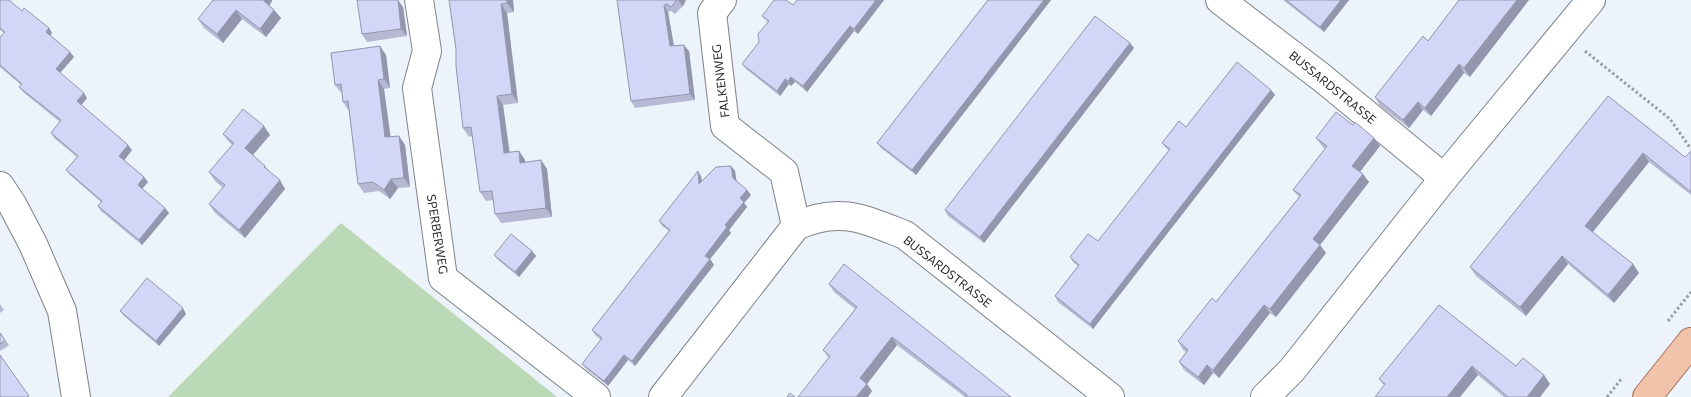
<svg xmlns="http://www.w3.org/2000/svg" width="1691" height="397" viewBox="0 0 1691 397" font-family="Commissioner,sans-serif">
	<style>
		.green { fill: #bbd8b7 }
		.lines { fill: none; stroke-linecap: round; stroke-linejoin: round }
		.minor-casing { stroke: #7d8289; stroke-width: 30 }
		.major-casing { stroke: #a5735a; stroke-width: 30 }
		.path { stroke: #999ea3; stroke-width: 3; stroke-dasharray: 2.5 2.5; stroke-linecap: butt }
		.minor { stroke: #fff; stroke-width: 28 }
		.major { stroke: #f2c3ab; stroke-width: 28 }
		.wall { fill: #b6b8d4 }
		.shaded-wall { fill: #9496ad }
		.building { fill: #d4d6f7; stroke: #9496ad }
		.labels { text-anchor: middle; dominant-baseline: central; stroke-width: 5; stroke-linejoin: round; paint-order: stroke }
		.street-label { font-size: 12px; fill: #27292c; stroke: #fff }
	</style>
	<rect width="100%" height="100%" fill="#edf3fa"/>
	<!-- green -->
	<polygon class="green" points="341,223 557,397 168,397"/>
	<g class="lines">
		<defs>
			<g id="minor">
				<polyline points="419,0 427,51 417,88 443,278 596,397"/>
				<polyline points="722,0 712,13 725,126 784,172 796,226"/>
				<polyline points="1220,0 1321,77 1444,178"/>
				<polyline points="0,186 12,204 33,244 62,311 76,397"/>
				<path d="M663 397 796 226C839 206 864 219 905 235L1110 397"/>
				<polyline points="1265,397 1292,370 1444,178 1591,0"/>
			</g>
			<polyline id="major" points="1647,397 1691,342"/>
		</defs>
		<!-- minor casing -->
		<use href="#minor" class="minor-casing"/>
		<!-- major casing -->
		<use href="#major" class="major-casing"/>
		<!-- path -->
		<g class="path">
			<polyline points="1585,51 1670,119 1691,149"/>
			<polyline points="1668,321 1691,292"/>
			<polyline points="1607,397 1622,378"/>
		</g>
		<!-- minor -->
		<use href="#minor" class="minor"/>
		<!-- major -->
		<use href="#major" class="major"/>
	</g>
	<!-- wall -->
	<g class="wall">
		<polygon points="0,0 22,11 49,28 52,33 50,35 70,52 74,57 60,73 87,98 81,105 128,145 132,150 124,160 144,177 148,182 142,189 169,213 142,245 101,211 98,206 101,202 70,175 66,170 77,157 54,138 51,133 60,122 23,92 19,87 21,85 0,67 0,37 4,33 0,30"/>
		<polygon points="449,0 513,0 514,12 507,13 518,103 503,105 509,152 519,151 525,160 525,162 541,160 547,169 552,217 501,223 495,214 493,200 486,201 480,192 472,136 469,137 463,128 456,49"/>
		<polygon points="617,0 686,0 683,6 675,14 671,11 668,12 674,46 689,51 695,100 635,108 631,101"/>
		<polygon points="884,0 858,34 854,31 807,92 795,82 791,86 789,84 780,96 746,69 742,64 759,42 768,22 762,16 793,5"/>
		<polygon points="988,0 1051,0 916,175 881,148 877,143"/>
		<polygon points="1283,0 1349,0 1324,32"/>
		<polygon points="1459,0 1470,77 1464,73 1431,116 1423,110 1409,128 1380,106 1375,97 1428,41"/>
		<polygon points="272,1 269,5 274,10 281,18 266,37 242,19 223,43 204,28 198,19"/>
		<polygon points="403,7 407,36 367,42 362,34"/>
		<polygon points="1130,43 1134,48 984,243 948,216 945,210"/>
		<polygon points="386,55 390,88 384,89 390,137 399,136 405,145 410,187 398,188 390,199 379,191 364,193 358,184 349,111 343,102 342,94 335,85"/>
		<polygon points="1271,90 1275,95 1093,329 1058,302 1055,296 1078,266 1073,262 1070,257 1098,241 1169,150 1166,148 1162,143 1186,127"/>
		<polygon points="1608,96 1685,157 1691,151 1691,195 1649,162 1593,232 1633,264 1639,273 1614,303 1568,264 1526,316 1476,276 1470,267"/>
		<polygon points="1353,125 1374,138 1380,146 1360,172 1369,182 1320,245 1326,253 1276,317 1270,313 1219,378 1213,373 1204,385 1184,370 1179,362 1186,352 1183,350 1178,341 1216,302 1299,197 1293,190 1325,149 1322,146 1316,138"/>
		<polygon points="223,134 270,135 253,155 265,166 270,172 285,189 245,238 215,213 209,204 223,188 215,181 209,172 232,145 229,142"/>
		<polygon points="731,166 735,171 736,181 747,190 751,195 744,203 747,207 729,230 731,233 710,259 714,265 635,366 628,360 608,386 586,369 582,364 601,340 595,335 592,330 669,231 662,226 659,221 701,176 702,181"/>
		<polygon points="532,251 536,256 519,277 498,260 494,255"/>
		<polygon points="829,284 1011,397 965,397 897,345 867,384 872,391 829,358 823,350 855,309 834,292"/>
		<polygon points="0,304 4,310 0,313"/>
		<polygon points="1439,305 1516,366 1544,375 1550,384 1540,397 1504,397 1478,375 1384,385 1379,379"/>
		<polygon points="120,311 186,314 159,346 124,316"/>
		<polygon points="0,333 9,345 0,351"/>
	</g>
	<!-- shaded-wall -->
	<g class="shaded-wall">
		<polygon points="262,0 272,0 272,1 268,8"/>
		<polygon points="398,0 403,7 407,36 401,29"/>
		<polygon points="507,0 513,0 514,12 507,3"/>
		<polygon points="678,0 686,0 683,6"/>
		<polygon points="876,0 884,0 858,34 854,29"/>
		<polygon points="1044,0 1051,0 916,175 912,170"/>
		<polygon points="1341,0 1349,0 1324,32 1320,27"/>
		<polygon points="1517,0 1529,0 1470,77 1464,68"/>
		<polygon points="501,4 507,13 518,103 512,94"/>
		<polygon points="664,5 668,12 675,53 670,46"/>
		<polygon points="236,10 242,19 223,43 217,34"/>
		<polygon points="274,10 281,18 266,37 260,29"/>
		<polygon points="850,26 854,31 807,92 803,86"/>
		<polygon points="49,28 52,33 49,37 46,32"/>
		<polygon points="1130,43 1134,48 984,243 980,237"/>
		<polygon points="684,45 689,51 695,100 690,94"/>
		<polygon points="380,46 386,55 390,88 384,79"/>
		<polygon points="70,52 74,57 59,74 56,69"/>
		<polygon points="1459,64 1464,73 1431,116 1425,108"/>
		<polygon points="791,77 795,82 791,86 788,81"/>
		<polygon points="785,79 789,84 780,96 777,91"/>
		<polygon points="378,80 384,89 392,147 385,137"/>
		<polygon points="1271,90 1275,95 1093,329 1090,324"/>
		<polygon points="84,93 87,98 80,107 77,101"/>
		<polygon points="497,96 503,105 511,162 504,153"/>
		<polygon points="1418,102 1423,110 1409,128 1403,120"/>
		<polygon points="264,126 270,135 251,157 245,148"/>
		<polygon points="399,136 405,145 410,187 404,178"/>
		<polygon points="1374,138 1380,146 1358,174 1352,166"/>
		<polygon points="128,145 132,150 123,162 119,156"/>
		<polygon points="519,151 525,160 526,172 520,163"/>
		<polygon points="1643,153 1649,162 1591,234 1585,226"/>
		<polygon points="541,160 547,169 552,217 546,208"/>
		<polygon points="731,166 735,171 737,183 733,178"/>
		<polygon points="698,171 701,176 703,189 699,184"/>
		<polygon points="1363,174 1369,182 1320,245 1326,253 1276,317 1270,309 1313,239"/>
		<polygon points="144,177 148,182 141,190 138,185"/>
		<polygon points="391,179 398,188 390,199 384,190"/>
		<polygon points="280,180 285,189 245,238 239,230"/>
		<polygon points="747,190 751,195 744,203 747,207 729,230 731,233 710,259 714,265 635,366 632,361 705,256 725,225 740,198"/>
		<polygon points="165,208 169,213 142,245 139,240"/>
		<polygon points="532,251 536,256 519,277 515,272"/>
		<polygon points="1562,256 1568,264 1526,316 1520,307"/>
		<polygon points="1633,264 1639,273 1614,303 1608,295"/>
		<polygon points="1264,305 1270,313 1219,378 1213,370"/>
		<polygon points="183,308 186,314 159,346 156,341"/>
		<polygon points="892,337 897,345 867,384 872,391 868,397 856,397 860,378"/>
		<polygon points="624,355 628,360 608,386 604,381"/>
		<polygon points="1207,365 1213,373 1204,385 1198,377"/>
		<polygon points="1472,366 1478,375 1460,397 1447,397"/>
		<polygon points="1544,375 1550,384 1540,397 1527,397"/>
	</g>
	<!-- building -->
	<g class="building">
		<polygon points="0,0 9,0 22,11 24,8 49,28 46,32 70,52 56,69 84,93 77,101 128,145 119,156 144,177 138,185 165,208 139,240 98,206 102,201 66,170 78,156 51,133 61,120 19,87 22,84 0,65 0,37 5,32 0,28"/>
		<polygon points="213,0 263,0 274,10 260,29 236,10 217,34 198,19"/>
		<polygon points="357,0 398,0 401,29 362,34"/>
		<polygon points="449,0 507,0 507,3 501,4 512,94 497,96 504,153 519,151 520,163 541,160 546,208 495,214 492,191 480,192 471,127 463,128 456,66 456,49"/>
		<polygon points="617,0 677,0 671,7 667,4 664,5 670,46 684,45 690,94 631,101"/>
		<polygon points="774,0 786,0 793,5 797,0 876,0 854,29 850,26 803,86 791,77 788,81 785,79 777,91 742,64 759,42 758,34 769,21 762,16"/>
		<polygon points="988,0 1044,0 912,170 877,143"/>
		<polygon points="1286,0 1341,0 1320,27"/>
		<polygon points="1459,0 1517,0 1464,68 1459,64 1425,108 1418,102 1403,120 1375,97 1423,36 1428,41"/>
		<polygon points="1095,16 1130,43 980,237 945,210"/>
		<polygon points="380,46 384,79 378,80 385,137 399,136 404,178 391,179 384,190 373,182 358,184 348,101 343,102 341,84 335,85 331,53"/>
		<polygon points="1237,62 1271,90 1090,324 1055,296 1079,265 1070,257 1088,234 1098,241 1170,149 1162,143 1179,121 1186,127"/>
		<polygon points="1608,96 1685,157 1691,151 1691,192 1643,153 1585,226 1633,264 1608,295 1562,256 1520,307 1470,267"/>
		<polygon points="243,109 264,126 245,148 265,166 264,167 280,180 239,230 209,204 225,185 209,172 234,143 223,134"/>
		<polygon points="1336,112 1353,125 1355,122 1374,138 1352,166 1363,174 1313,239 1320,245 1270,309 1264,305 1213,370 1207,365 1198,377 1179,362 1188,350 1178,341 1212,298 1216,302 1301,195 1293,190 1327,146 1316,138"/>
		<polygon points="731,166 733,178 747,190 740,198 744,202 725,225 727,227 705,256 710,259 632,361 624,355 604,381 582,364 602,338 592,330 670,230 659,221 698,171 699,184 716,167"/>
		<polygon points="511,234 532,251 515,272 494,255"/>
		<polygon points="844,264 1011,397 966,397 967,395 892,337 860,378 867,384 856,397 798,397 830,356 823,350 857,307 829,284"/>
		<polygon points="147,278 183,308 156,341 120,311"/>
		<polygon points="1439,305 1516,366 1523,358 1544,375 1527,397 1508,397 1472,366 1447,397 1375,397 1385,384 1379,379"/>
		<polygon points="0,333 5,340 0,344"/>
		<polygon points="0,355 29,396 27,397 0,397"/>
		<polygon points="790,393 795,397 787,397"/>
	</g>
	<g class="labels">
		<!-- street labels -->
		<g class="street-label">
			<text transform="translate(720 81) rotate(-97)">FALKENWEG</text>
			<text transform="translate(1333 87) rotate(39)">BUSSARDSTRASSE</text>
			<text transform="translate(438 234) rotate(81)">SPERBERWEG</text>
			<text transform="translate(948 271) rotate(38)">BUSSARDSTRASSE</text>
		</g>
	</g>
</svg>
